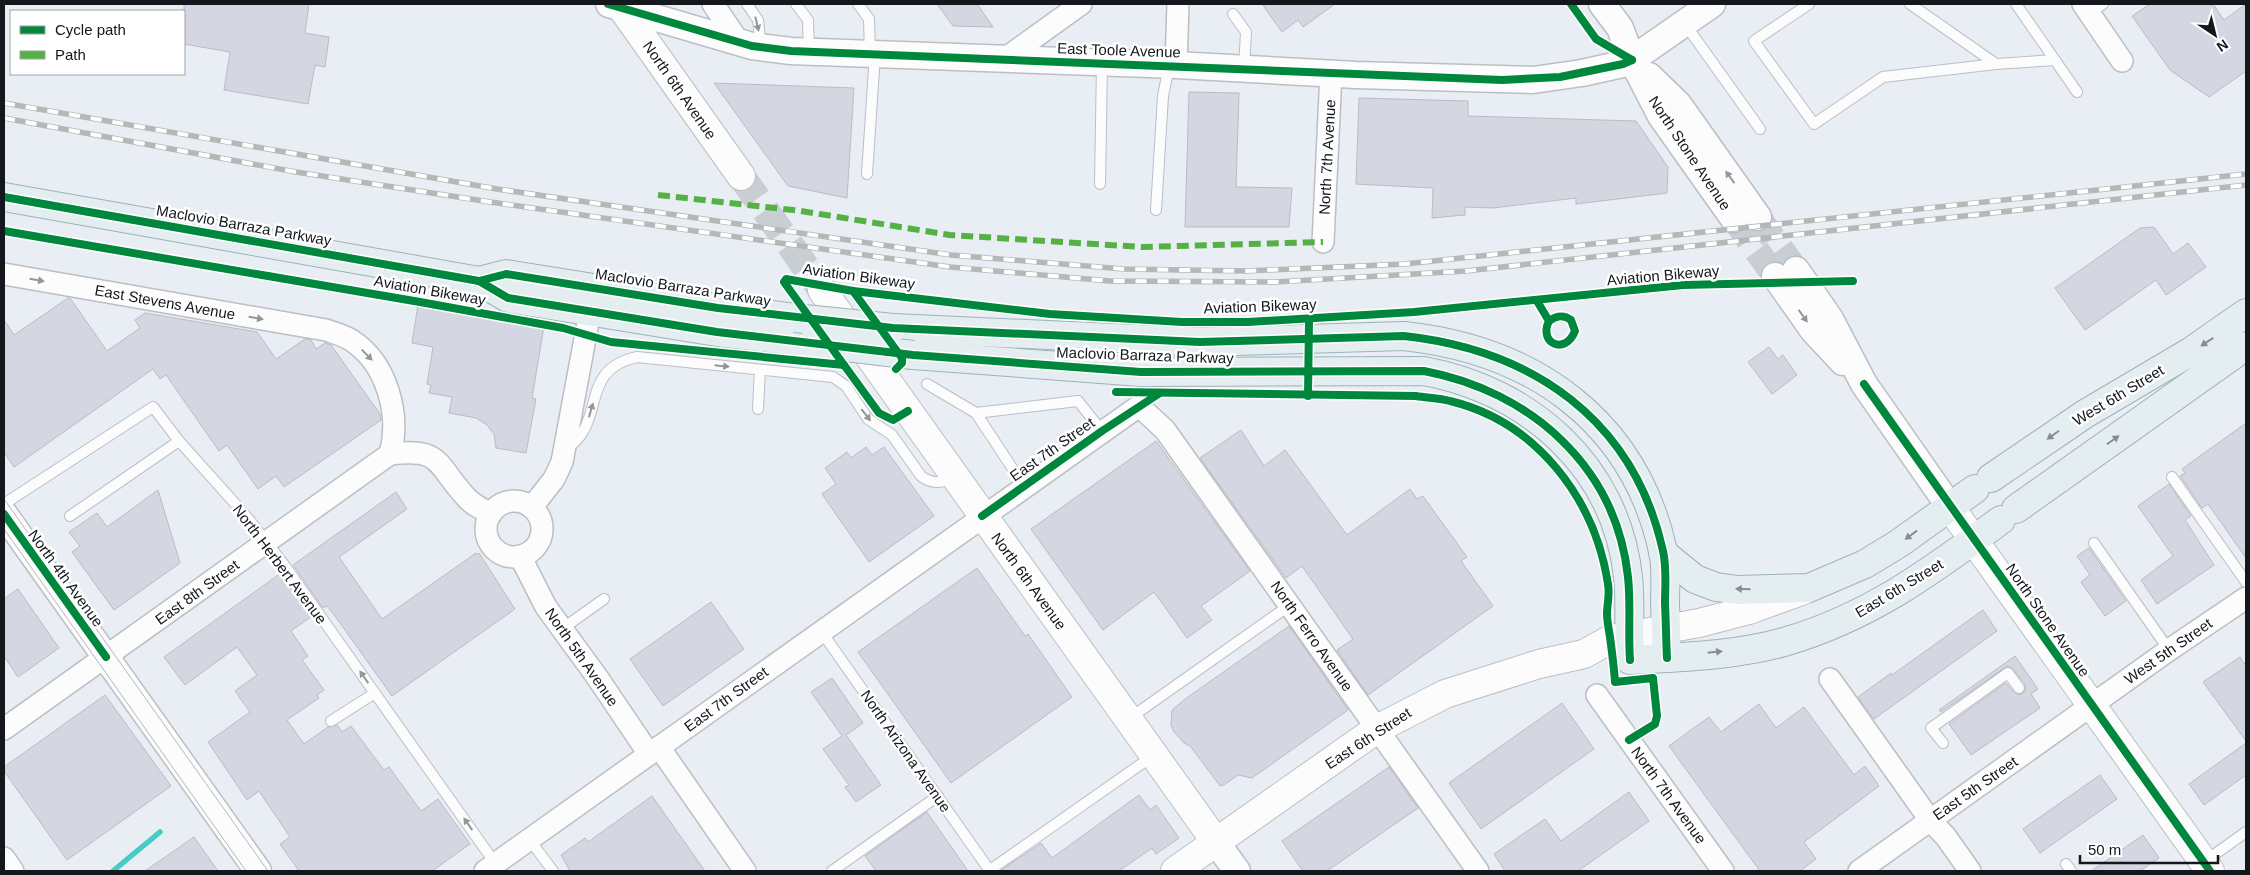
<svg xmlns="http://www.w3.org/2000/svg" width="2250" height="875" viewBox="0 0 2250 875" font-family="Arial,sans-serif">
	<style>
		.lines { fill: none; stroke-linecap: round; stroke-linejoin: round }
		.stream { stroke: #46ccc5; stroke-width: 5.5 }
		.building { fill: #d4d6e2; stroke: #babcc1 }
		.tertiary-tunnel { stroke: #c9ced3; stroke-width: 26; stroke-dasharray: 26 13; stroke-linecap: butt }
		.secondary-tunnel { stroke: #c9ced3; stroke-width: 28; stroke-dasharray: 28 14; stroke-linecap: butt }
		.service-casing { stroke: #bbbfc4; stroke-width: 12 }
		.minor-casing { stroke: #bbbfc4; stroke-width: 24 }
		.tertiary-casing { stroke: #bbbfc4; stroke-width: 29 }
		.secondary-casing { stroke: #bbbfc4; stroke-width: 30 }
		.primary-casing { stroke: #9eb2b9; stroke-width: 30 }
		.service { stroke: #fcfcfd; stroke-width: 10 }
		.minor { stroke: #fcfcfd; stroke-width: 21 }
		.tertiary { stroke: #fcfcfd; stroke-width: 26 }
		.secondary { stroke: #fcfcfd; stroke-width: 28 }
		.primary { stroke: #e4eef1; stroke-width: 28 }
		.tram { stroke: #b5b7b8; stroke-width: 1 }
		.rail-casing { stroke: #b5b7b8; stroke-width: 5.5 }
		.rail { stroke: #fff; stroke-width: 4; stroke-dasharray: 11; stroke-linecap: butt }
		.primary-bridge-casing { stroke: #9eb2b9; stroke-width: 30; stroke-linecap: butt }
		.primary-bridge { stroke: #e4eef1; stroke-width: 28 }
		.quiet { stroke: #55b145; stroke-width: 6; stroke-dasharray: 12 6; stroke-linecap: butt }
		.cycleway-casing { stroke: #fff; stroke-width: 11 }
		.cycleway { stroke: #00873e; stroke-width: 8 }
		.oneway { fill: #949597 }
		.oneway2 { fill: #868d91 }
		.labels { text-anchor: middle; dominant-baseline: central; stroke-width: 5; stroke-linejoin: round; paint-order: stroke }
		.street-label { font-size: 15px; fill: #14171b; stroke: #fff }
	</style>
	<rect width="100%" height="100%" fill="#e9eef4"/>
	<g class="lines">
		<!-- stream -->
		<polyline class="stream" points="113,871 160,832"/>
	</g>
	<!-- building -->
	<g class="building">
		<polygon points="184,4 309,4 305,33 329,37 325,67 315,65 308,104 224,90 230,52 184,44"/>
		<polygon points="937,4 977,4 993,27 953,26"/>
		<polygon points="1262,4 1335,4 1303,27 1298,20 1282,32"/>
		<polygon points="2150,4 2213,4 2224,20 2246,4 2246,71 2209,97 2170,70 2132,16"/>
		<polygon points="714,83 854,88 847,198 788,186"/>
		<polygon points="1189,92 1239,93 1236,187 1292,188 1289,227 1185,227"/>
		<polygon points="1359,98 1468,101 1468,116 1636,121 1668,167 1667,193 1576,204 1576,198 1493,208 1465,207 1465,215 1432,218 1433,188 1356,184"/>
		<polygon points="2154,227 2173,254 2188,243 2206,267 2166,295 2156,280 2085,330 2055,288 2140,228"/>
		<polygon points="68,298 70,298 107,351 140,328 135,320 145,313 257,332 276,359 305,339 311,340 316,349 325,343 331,345 380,414 381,420 284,487 276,476 258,489 227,445 219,451 166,375 160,379 153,369 14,467 4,452 4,320 14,335"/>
		<polygon points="418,305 544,326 532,398 536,399 526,453 496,448 494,434 487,425 476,418 449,413 452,397 429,393 431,385 427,384 433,347 412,343"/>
		<polygon points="1769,347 1778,359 1783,355 1797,375 1772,394 1748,362"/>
		<polygon points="2246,423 2246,558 2208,504 2202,508 2180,476 2185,473 2182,469"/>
		<polygon points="1241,430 1264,466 1285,450 1347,535 1410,489 1417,499 1423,496 1467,557 1461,561 1493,606 1368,695 1337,650 1353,639 1302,566 1286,578 1200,458"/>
		<polygon points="1156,441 1250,571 1201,606 1212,620 1187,638 1154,592 1103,630 1031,529"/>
		<polygon points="866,447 872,455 884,447 934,516 869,562 822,494 836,484 825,468 847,452 851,458"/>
		<polygon points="2169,484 2191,516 2185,520 2214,565 2157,604 2141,580 2173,556 2138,506"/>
		<polygon points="158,490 180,563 114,610 72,552 80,546 69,532 97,513 107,527"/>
		<polygon points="396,492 407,509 339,557 382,619 476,553 477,555 479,553 515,609 392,696 335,616 327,606 323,608 293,565"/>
		<polygon points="2089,548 2126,601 2105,616 2081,582 2090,575 2077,556"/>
		<polygon points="977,568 1025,636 1028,634 1072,697 951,783 858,652"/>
		<polygon points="281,573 312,616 291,631 308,656 302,660 324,690 317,695 319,698 287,720 304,744 328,727 337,725 342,732 351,726 384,770 389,767 421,811 438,799 470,844 432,871 299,871 280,844 290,837 259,791 247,800 208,742 250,712 235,691 257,675 237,647 185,685 164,657"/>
		<polygon points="18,589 59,648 18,677 4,656 4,599"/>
		<polygon points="711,602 744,649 663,706 630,659"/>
		<polygon points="1983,610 1997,631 1874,719 1858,697 1891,673 1892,675"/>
		<polygon points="1289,626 1348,710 1252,778 1238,775 1224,785 1220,786 1190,746 1184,743 1174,732 1171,725 1172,710 1185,699"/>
		<polygon points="2015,656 2038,689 2031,694 2040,708 1971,755 1949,724 2006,683 2014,692 2019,695 2025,691 2025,684 2013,669 2007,666 1941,712 1939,710"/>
		<polygon points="2240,657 2246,666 2246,741 2203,682"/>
		<polygon points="832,678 863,723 846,735 881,785 856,802 845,787 849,785 823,749 842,736 811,692"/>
		<polygon points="105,695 171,786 67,860 4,771 4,767"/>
		<polygon points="1562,703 1594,749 1481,829 1449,783"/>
		<polygon points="1759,704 1776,728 1804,707 1854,775 1865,766 1879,786 1804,842 1816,859 1800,871 1760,871 1669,746 1709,717 1721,732"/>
		<polygon points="2246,743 2246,775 2204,805 2189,784"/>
		<polygon points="1389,767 1418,808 1327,871 1303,871 1282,841"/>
		<polygon points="2100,775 2117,799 2040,853 2023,829"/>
		<polygon points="1629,792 1649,821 1578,871 1505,871 1494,854 1545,819 1561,841"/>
		<polygon points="1139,795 1150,810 1156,805 1179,838 1156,854 1152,848 1119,871 1000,871 1041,843 1052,858"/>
		<polygon points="652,796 705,871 570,871 561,855 585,838 588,842"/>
		<polygon points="927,812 968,871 876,871 865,856"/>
		<polygon points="2143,835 2159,858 2140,871 2091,871"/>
		<polygon points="194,837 218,871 145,871"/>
	</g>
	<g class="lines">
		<!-- tertiary-tunnel -->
		<g class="tertiary-tunnel">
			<polyline points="1758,217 1796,270"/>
			<polyline points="1734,219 1775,276"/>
		</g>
		<!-- secondary-tunnel -->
		<polyline class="secondary-tunnel" points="741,176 822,290"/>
		<defs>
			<g id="service">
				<polyline points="747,4 758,20 761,47"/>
				<polyline points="796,4 808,20 809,51"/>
				<polyline points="858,4 869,19 870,53"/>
				<polyline points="1809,4 1754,41 1814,124 1883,77 1996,64"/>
				<polyline points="1910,4 1996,64 2055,60"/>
				<polyline points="2016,4 2077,92"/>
				<polyline points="2090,13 2103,4"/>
				<polyline points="1233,14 1246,32 1244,69"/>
				<polyline points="1685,24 1760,129"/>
				<polyline points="867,174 875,54"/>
				<polyline points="1100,184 1102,63"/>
				<polyline points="1156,210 1163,96 1169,66"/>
				<polyline points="927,384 976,413 1078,401 1102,431"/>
				<polyline points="758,409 760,370"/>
				<polyline points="976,413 1024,486"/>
				<path d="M566 449C608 422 577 370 637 357L833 377 846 386 868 419 892 435 921 476C932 485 942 482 955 479"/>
				<polyline points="2172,477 2246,582"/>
				<polyline points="4,504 153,407 179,441 247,517 285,566 497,866"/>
				<polyline points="70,516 179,441"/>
				<polyline points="2094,543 2169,650"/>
				<polyline points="562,629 604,599"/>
				<polyline points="821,631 990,871"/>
				<polyline points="1130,718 1290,605"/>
				<polyline points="331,721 375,693"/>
				<polyline points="1943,743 1931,728 2008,673 2019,688"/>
				<polyline points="529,839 553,871"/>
				<polyline points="2204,862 2246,832"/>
				<polyline points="2066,864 2071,871"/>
				<polyline points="990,870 1154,755"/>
				<polyline points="832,871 938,796"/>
			</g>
			<g id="minor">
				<polyline points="713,4 739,42"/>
				<polyline points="2083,4 2122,61"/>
				<polyline points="1003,60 1081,4"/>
				<polyline points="1176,65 1178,4"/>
				<polyline points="1323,242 1331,73"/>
				<path d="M4 274 326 330C334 333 343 335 351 340 387 363 401 415 390 454"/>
				<circle cx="514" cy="529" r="28"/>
				<polyline points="532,507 554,479 562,462 590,312"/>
				<polyline points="520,556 546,607 597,677 649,754"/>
				<polyline points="1830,679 1930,820 1946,837 1970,871"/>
				<polyline points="1597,695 1723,871"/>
				<path d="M4 729 390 454C442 448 435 463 465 496 471 504 482 509 491 514"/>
				<polyline points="659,747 745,871"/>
				<polyline points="4,858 13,871"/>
				<polyline points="485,871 1139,406 1165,430 1478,871"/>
				<polyline points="1859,871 2169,650 2246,598"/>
			</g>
			<g id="tertiary">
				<polyline points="609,4 752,46 791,51 1176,65 1356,75 1533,80 1582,73 1627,63 1712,4"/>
				<polyline points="1602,4 1620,28 1632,60 1661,116 1734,219"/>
				<polyline points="1649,76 1678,104 1758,217"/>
				<polyline points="1796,270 1830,319 1864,384 1950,507"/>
				<polyline points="1775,276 1813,330 1843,362"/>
				<polyline points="4,514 258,871"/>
				<polyline points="1216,842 1237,871"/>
			</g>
			<g id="secondary">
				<polyline points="619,4 741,176"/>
				<polyline points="822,290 1216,842"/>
				<polyline points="1950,507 2210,871"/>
				<polyline points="1175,871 1377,729 1445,694 1539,664 1584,654 1611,639 1699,623 1749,610 1804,590"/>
			</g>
			<g id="primary">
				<polyline points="4,197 479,281 508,298 717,332 813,343"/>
				<polyline points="479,281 506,274 718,308 795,318"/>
				<path d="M893 328 1200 342 1404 336C1533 350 1634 420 1663 551 1667 568 1665 587 1665 604 1666 622 1666 640 1667 658"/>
				<path d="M913 355 1141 372 1424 371C1530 391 1616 466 1628 577 1631 604 1628 632 1630 660 1680 657 1735 656 1784 642 1870 617 1930 572 2001 520"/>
				<polyline points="1991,478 2085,414 2190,352 2246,313"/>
				<polyline points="2016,509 2246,346"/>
				<polyline points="1663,553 1695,579 1716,587 1738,590 1809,588 1865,564 1898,544 1975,489"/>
			</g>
		</defs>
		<!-- service casing -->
		<use href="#service" class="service-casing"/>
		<!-- minor casing -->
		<use href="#minor" class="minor-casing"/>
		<!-- tertiary casing -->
		<use href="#tertiary" class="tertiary-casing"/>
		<!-- secondary casing -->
		<use href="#secondary" class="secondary-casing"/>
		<!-- primary casing -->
		<use href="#primary" class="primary-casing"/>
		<!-- service -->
		<use href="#service" class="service"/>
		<!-- minor -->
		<use href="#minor" class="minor"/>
		<!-- tertiary -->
		<use href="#tertiary" class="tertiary"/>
		<!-- secondary -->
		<use href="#secondary" class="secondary"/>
		<!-- primary -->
		<use href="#primary" class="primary"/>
		<!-- tram -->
		<g class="tram">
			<polyline points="4,499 268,871"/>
			<polyline points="4,529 246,871"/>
		</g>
		<defs>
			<g id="rail">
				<polyline points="4,103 497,189 951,255 1124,269 1246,271 1405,264 2246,174"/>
				<polyline points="4,118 296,172 490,202 950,267 1110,281 1275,282 1466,271 2246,185"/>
			</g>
		</defs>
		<!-- rail casing -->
		<use href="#rail" class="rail-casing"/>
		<!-- rail -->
		<use href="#rail" class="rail"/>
		<defs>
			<g id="primary-bridge">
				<polyline points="795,318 893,328"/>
				<polyline points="813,343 913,355"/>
			</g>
		</defs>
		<!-- primary-bridge casing -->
		<use href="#primary-bridge" class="primary-bridge-casing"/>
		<!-- primary-bridge -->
		<use href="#primary-bridge" class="primary-bridge"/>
		<!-- quiet -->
		<polyline class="quiet" points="658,195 801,211 950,235 1142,247 1323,242"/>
		<defs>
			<g id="cycleway">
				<polyline points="608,4 752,46 791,51 1502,80 1560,77 1623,64 1632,60"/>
				<polyline points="1571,4 1596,39 1632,60"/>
				<path d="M4 197 479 281 508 298 717 332 913 355 1141 372 1424 371C1530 391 1616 466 1628 577 1631 604 1628 632 1630 660"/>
				<polyline points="4,231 420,302 563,328 611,342 844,365 784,282 786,279 853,291 1050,314 1182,322 1248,322 1414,312 1683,285 1853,281"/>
				<path d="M479 281 506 274 718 308 893 328 1200 342 1404 336C1533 350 1634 420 1663 551 1667 568 1665 587 1665 604 1666 622 1666 640 1667 658"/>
				<polyline points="853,291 902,358 902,363 896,369"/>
				<path d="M1537 301 1549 321C1538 343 1565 356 1575 331L1571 320C1563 314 1556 316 1549 321"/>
				<polyline points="844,365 879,413 893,420 908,411"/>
				<polyline points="1864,384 2210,871"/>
				<path d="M1116 392 1416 396C1427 398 1439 398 1450 401 1537 422 1595 499 1608 584 1610 595 1607 604 1607 614 1607 622 1609 630 1610 637 1612 652 1614 667 1615 682L1653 678 1657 716 1655 724 1629 740"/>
				<polyline points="1308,396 1309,319"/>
				<polyline points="4,514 106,657"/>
				<polyline points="982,516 1102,431 1160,393"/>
			</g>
		</defs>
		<!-- cycleway casing -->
		<use href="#cycleway" class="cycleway-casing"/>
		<!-- cycleway -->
		<use href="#cycleway" class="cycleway"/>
	</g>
	<!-- one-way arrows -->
	<defs><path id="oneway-solid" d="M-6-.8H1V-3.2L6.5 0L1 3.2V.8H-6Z" transform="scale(1.25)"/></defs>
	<g class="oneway">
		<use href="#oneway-solid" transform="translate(757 24) rotate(77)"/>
		<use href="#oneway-solid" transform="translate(1730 177) rotate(-126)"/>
		<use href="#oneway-solid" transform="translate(37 280) rotate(10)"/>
		<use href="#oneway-solid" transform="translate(1803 316) rotate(55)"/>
		<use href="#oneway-solid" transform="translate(256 318) rotate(10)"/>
		<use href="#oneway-solid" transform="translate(367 355) rotate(46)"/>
		<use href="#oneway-solid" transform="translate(722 366) rotate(6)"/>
		<use href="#oneway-solid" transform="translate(591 410) rotate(-74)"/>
		<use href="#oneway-solid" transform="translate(866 415) rotate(52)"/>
		<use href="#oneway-solid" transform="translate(364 677) rotate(-125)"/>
		<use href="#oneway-solid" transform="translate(468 824) rotate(-125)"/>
	</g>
	<g class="oneway2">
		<use href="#oneway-solid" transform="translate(2207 342) rotate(147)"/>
		<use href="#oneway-solid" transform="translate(2053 435) rotate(145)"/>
		<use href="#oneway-solid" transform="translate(2113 440) rotate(-35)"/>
		<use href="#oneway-solid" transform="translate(1911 535) rotate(144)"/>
		<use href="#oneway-solid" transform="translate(1743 589) rotate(-179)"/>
		<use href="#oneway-solid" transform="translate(1715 652) rotate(-6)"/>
	</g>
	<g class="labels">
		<!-- street labels -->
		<g class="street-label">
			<text transform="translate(1119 50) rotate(2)">East Toole Avenue</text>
			<text transform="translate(680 90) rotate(55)">North 6th Avenue</text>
			<text transform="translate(1690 153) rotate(56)">North Stone Avenue</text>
			<text transform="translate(1327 157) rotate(-87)">North 7th Avenue</text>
			<text transform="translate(244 225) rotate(10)">Maclovio Barraza Parkway</text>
			<text transform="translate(1663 275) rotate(-5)">Aviation Bikeway</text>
			<text transform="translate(859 276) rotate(8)">Aviation Bikeway</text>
			<text transform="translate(683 287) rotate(9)">Maclovio Barraza Parkway</text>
			<text transform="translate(430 290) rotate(10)">Aviation Bikeway</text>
			<text transform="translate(165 302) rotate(10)">East Stevens Avenue</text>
			<text transform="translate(1260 306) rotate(-2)">Aviation Bikeway</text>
			<text transform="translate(1145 355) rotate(2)">Maclovio Barraza Parkway</text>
			<text transform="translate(2118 395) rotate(-31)">West 6th Street</text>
			<text transform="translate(1052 449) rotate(-35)">East 7th Street</text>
			<text transform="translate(280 564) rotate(53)">North Herbert Avenue</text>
			<text transform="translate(66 578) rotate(54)">North 4th Avenue</text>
			<text transform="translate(1029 581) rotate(54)">North 6th Avenue</text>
			<text transform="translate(1899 588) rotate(-31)">East 6th Street</text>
			<text transform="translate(197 592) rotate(-36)">East 8th Street</text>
			<text transform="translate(2048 620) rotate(55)">North Stone Avenue</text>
			<text transform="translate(1312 636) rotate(55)">North Ferro Avenue</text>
			<text transform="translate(2168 651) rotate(-35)">West 5th Street</text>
			<text transform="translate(582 657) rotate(55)">North 5th Avenue</text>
			<text transform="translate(726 699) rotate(-36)">East 7th Street</text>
			<text transform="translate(1368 738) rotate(-33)">East 6th Street</text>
			<text transform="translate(906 751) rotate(55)">North Arizona Avenue</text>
			<text transform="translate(1975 788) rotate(-35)">East 5th Street</text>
			<text transform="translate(1669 795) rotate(54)">North 7th Avenue</text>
		</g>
	</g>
	<!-- border -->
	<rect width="2250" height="875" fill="none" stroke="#14171b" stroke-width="10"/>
	<!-- legend -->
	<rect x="10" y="10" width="175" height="65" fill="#ffffff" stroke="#a1a2a4"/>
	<rect x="20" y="26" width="25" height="8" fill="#00873e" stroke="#a1a2a4"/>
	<text x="55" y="35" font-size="15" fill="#14171b">Cycle path</text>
	<rect x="20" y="51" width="25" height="8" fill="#55b145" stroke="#a1a2a4"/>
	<text x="55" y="60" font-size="15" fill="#14171b">Path</text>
	<!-- north arrow -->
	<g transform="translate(2215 35) rotate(145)" stroke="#ffffff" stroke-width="4" paint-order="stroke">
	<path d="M0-4L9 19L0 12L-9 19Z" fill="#14171b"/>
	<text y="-8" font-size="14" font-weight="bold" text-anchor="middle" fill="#14171b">N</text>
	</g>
	<!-- scale -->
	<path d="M2080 855v8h138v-8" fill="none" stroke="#14171b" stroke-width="2.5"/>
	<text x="2088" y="855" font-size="15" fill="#14171b" stroke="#ffffff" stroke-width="4" paint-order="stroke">50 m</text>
</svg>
